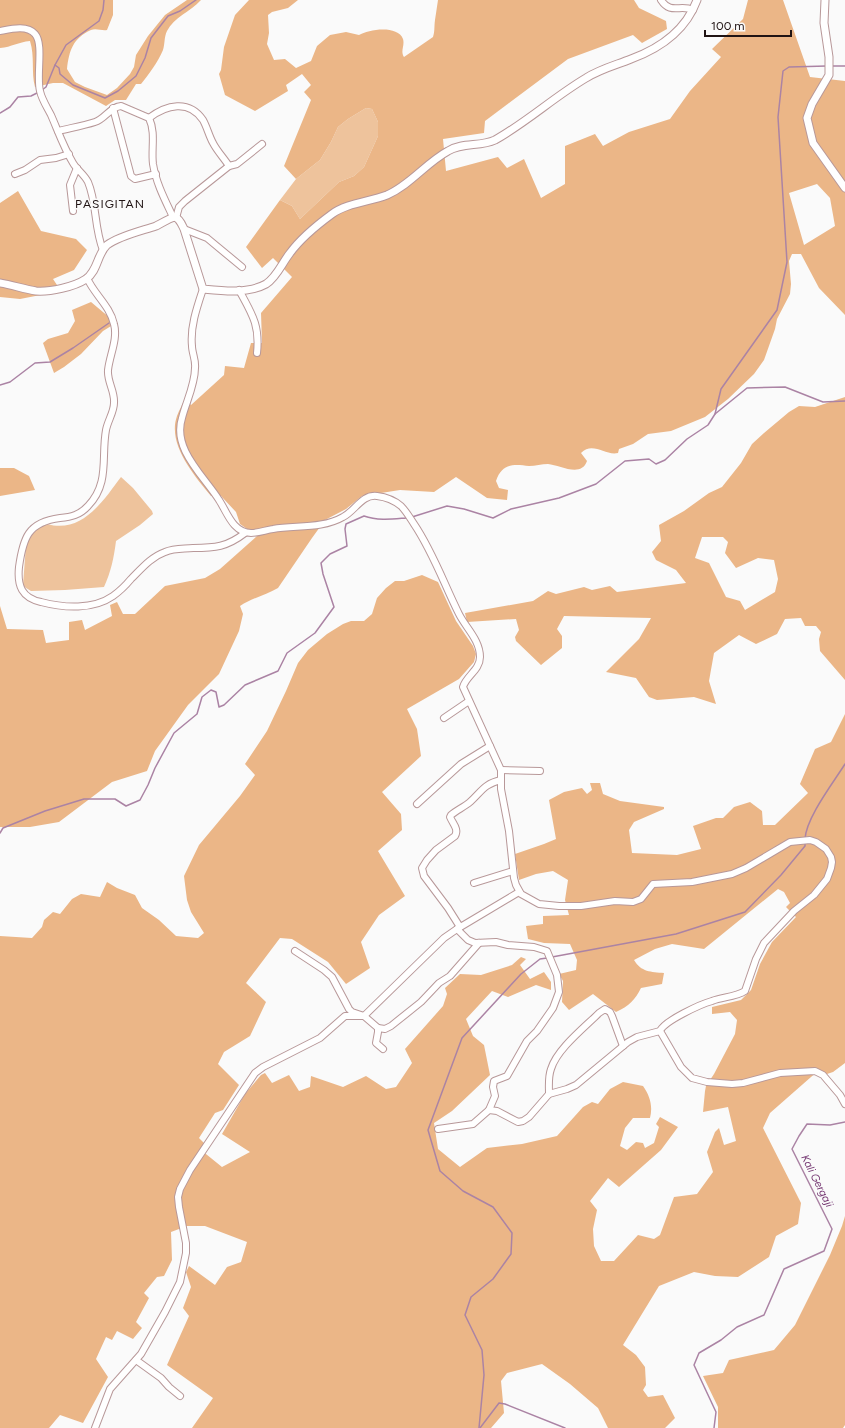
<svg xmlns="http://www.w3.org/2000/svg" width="845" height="1428" viewBox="0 0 845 1428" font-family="Figtree,sans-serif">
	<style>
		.green { fill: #eec39c }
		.forest { fill: #ebb687; fill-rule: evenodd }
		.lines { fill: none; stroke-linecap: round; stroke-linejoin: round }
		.stream { stroke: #ab83a4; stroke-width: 1.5 }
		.minor-casing { stroke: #b89899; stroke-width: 8 }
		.tertiary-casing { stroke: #b89899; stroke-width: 9 }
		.minor { stroke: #fff; stroke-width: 6 }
		.tertiary { stroke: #fff; stroke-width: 7 }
		.labels { text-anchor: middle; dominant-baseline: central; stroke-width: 3; stroke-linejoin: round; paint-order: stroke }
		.water-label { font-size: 11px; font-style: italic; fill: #753772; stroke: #fafafa }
		.quarter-label { font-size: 12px; letter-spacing: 1px; fill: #201414; stroke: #fafafa }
	</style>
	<rect width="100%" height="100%" fill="#fafafa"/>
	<!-- green -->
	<g class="green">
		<polygon points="366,108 372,109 378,122 378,136 364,167 354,176 339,182 300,219 292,206 280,200 296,179 320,160 331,142 338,127 348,119"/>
		<path d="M121 477 133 488 152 511 153 514 140 525 116 541C114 557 111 572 104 587L65 590 31 591 26 588 23 585 26 545 35 530 47 524C82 534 103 501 121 477Z"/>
	</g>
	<!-- forest -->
	<g class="forest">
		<path d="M0 0H113V15L107 30C102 31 96 28 91 30 73 38 69 51 67 69L75 82 85 87 107 95 117 88 130 74 134 67 136 55 148 36 165 15 187 0H201C190 12 174 17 167 31 164 37 165 44 163 50 158 62 149 74 141 84H136L126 100H115L106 106 63 83H53L35 87C31 72 35 57 30 41 18 42 12 47 0 48Z"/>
		<path d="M249 0H298L288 8 272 12 268 15 269 33 267 44 274 60 285 59 296 68 311 61 317 46 330 35 346 32 359 35C369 29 398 25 403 39 405 46 400 51 404 57L433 37C435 31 434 27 435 20 436 13 437 7 438 0H634L639 8 666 21 667 29 642 43 633 35 568 59 485 121 484 133 443 139 446 171 498 157 507 168 524 159 541 198 565 184V146L595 134 603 146 629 132 670 119 690 91 721 57 712 49 743 19 748 0H783L810 77 845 81V315L819 288 801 254H792L789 261 791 284 790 294 777 319 775 329 764 360 754 374 728 399 705 417 671 431 648 434 633 444 619 449 618 453C605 456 593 441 581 453L587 461C581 478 560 465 548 464 542 464 535 466 529 466 514 464 502 463 496 481L499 488 508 490 507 500 487 498 456 477 434 492 400 490 362 496 346 509 325 520 312 538 278 588C266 595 252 598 240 606L243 614 239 631 219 674 188 705 155 751 147 771 112 782 59 822 30 827H0V606L7 629 43 630 46 643 69 640V622L82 620 85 630 112 616 110 605 117 602 123 614H135L165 586 205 578 220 569 257 536 240 524 236 512 221 496H211C194 475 167 444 177 416 179 410 183 404 185 398L191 405 224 375 225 366 244 368 251 343H262L261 313 292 277 273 258 262 268 246 247 280 200 292 206 300 219 339 182 354 176 364 167 378 136V122L372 109 366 108 348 119 338 127 331 142 320 160 296 179 284 166 311 100 304 92 311 85 302 74 286 85 288 91 255 111 225 95 219 74 221 70 224 47 235 15ZM817 184 830 198 835 226 804 245 789 193Z"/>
		<polygon points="18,191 41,231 76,239 87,250 74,270 53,279 61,291 20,299 0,297 0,203"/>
		<polygon points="91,302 116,323 103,331 81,354 64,367 54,373 43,343 48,339 68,333 75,321 72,310"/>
		<path d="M845 397V680L820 651 819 639 821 632 816 626H805L801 618 785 619 777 634 756 644 739 635 714 653 709 681 716 704 694 697 657 700 649 697 636 678 606 672 639 639 651 618 564 616 557 629 562 636V648L541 665 516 641 515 637 519 630 516 619 467 622 465 613 533 601 548 591 556 594 584 587 592 590 610 586 617 592 686 583 676 570 656 560 652 552 661 541 659 525 684 511 709 493 722 487 741 463 752 444 764 433 789 412 799 406 815 407ZM702 537H723L728 542 725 553 736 568 758 558 774 560 778 579 775 592 745 610 740 601 726 597 709 563 695 558Z"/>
		<polygon points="0,468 14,468 29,476 35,490 0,496"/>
		<path d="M422 575 438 582 456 621 473 646 476 654 474 662 459 679 407 709 417 729 421 756 382 792 401 814 402 830 378 851 405 896 379 915 361 942 370 968 346 984 328 962 292 939 280 938 246 983 266 1002 250 1036 224 1052 218 1064 239 1085 223 1110 215 1113 199 1138 205 1144 201 1150 222 1167 250 1152 222 1134 245 1094 261 1075 265 1073 272 1083 289 1075 299 1091 310 1087 311 1076 343 1087 366 1076 386 1089 396 1087 412 1063 405 1049 443 1006 447 994 445 988 460 974 481 975 512 965 521 957 526 959 520 965 530 979 544 972 551 982V990L536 985 508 997 492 991 466 1019 473 1036 484 1045 490 1075 452 1111 434 1123 438 1149 460 1167 487 1148 522 1144 557 1136 583 1107 592 1102 598 1104 610 1089 623 1082 643 1086C650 1096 653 1106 650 1118H633L625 1128 620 1146 627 1150 636 1142 643 1143 645 1148 654 1143 659 1127 656 1124 660 1117 678 1127 661 1150 619 1187 608 1178 590 1201 597 1210 593 1229 594 1246 601 1261H614L638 1235 654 1239 660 1235 674 1197 697 1194 713 1172 707 1152 715 1132 719 1128 724 1145 736 1141 728 1107 703 1112 705 1091 706 1086 714 1074 735 1034 737 1020 730 1012 712 1014V1007L741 1000 751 990 760 964 772 942 796 917 786 907 790 903 784 892 778 889 704 949 672 944 655 949 634 960C641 972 651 972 664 973L662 984 641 988C635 1000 629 1006 616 1012L593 994 569 1010 562 1002 563 981 559 974 576 970 577 960 570 944 544 943 528 939 526 926 543 924V916L569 915 565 900 568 880 553 871 536 874 519 880 515 854 544 844 556 839 549 800 564 792 582 788 587 794 592 790 590 783H600L603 794 620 801 664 807V809L634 822 629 830 632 853 677 855 701 849 693 826 716 818H723L734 807 750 802 762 811 763 825H775L808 793 800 784 815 749 831 742 845 714V1063L833 1072 827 1074 819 1070 770 1113 763 1128 801 1203 798 1224 776 1236 769 1257 738 1277 715 1276 694 1272 659 1286 623 1345 636 1355 645 1367 646 1385 643 1390 648 1397 663 1395 675 1418 665 1428H608L598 1408 570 1384 542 1364 507 1373 501 1381 504 1413 491 1428H192L213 1398 167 1365 189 1316 183 1308 191 1287 186 1272 189 1266 215 1285 227 1267 241 1262 247 1242 205 1226H187L171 1232 172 1260 164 1276 157 1277 144 1293 149 1298 136 1322 142 1328 133 1339 117 1331 112 1340 106 1337 96 1359 108 1377 83 1423 60 1415 49 1428H0V936L32 938 42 927 44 920 53 912 60 914 72 899 81 894 100 897 107 882 117 888 135 895 142 908 159 920 176 936 198 938 204 933 191 912 187 900 184 876 199 845 240 796 255 775 245 764 267 731 286 691 298 663 308 650 327 634 343 624 351 621H364L372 614 377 598 386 588 395 581H404Z"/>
		<polygon points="845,1216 845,1425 843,1428 718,1428 718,1407 703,1376 723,1373 729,1360 774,1350 795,1325 830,1255 842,1226"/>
	</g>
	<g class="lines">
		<!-- stream -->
		<g class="stream">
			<polyline points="55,65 66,45 99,21 103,10 104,0"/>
			<polyline points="831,66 845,66"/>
			<polyline points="42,90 46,87 55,65 59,68 60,74 73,85 105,98 118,91 136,76 145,58 151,38 168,16 180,11 196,0"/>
			<polyline points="0,113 10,107 18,97 31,96 39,92"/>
			<polyline points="0,385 10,382 35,363 50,362 73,348 109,323"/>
			<polyline points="715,414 721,389 777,310 787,262 778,117 783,71 789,67 827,66"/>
			<polyline points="412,517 447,506 464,509 493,518 511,509 559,498 596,484 625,461 649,459 656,464 665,460 687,439 708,425 715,414 747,388 785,387 823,402 845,401"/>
			<path d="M0 833 3 828 45 811 84 799H115L126 806 140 800 148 785 155 768 174 733 197 714 202 697 211 690 216 692 219 707 224 705 245 685 278 671 287 653 315 633 334 607 323 574 321 563 330 554 347 546 345 529 346 524 364 516C378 521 393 519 406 518"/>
			<path d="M805 839C806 818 833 783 845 764"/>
			<polyline points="552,957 676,934 745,912 781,875 805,846 805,843"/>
			<polyline points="479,1428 484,1375 482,1350 465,1315 471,1297 493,1279 511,1254 512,1233 493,1207 463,1191 440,1171 428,1130 462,1038 521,974 540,959 547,958"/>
			<polyline points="480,1428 499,1403 505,1404 565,1428"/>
			<polyline points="714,1428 716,1412 694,1365 699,1353 721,1340 737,1327 764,1315 784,1269 824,1251 832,1229 792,1149 799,1136 807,1124 830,1125 845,1122"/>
		</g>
		<defs>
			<g id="minor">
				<path d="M661 0C671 15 680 4 693 10"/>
				<path d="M0 31C11 29 27 25 35 34 44 44 36 76 40 91 42 100 47 107 51 115 58 131 64 148 73 163 77 170 84 174 88 182 97 203 94 228 103 250"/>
				<polyline points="113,108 131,176 135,179 156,174"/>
				<path d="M149 118C166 105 189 99 203 120 207 127 209 136 213 143 217 151 224 158 229 166"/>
				<path d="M58 131C70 128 83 126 95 122 105 119 110 107 121 106L149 118C156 133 151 149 153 164 156 183 165 200 173 217"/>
				<polyline points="15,174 25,170 40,160 56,158 69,154"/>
				<polyline points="73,211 70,185 77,168"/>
				<polyline points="176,218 179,207 185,201 229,166 237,164 262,144"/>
				<polyline points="184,229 207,238 242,267"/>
				<path d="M87 278C94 294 110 306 114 324 118 339 110 354 108 370 107 382 115 391 114 403 114 412 108 420 106 430 101 457 110 483 88 506 80 515 71 517 60 518 28 522 23 538 19 567 17 586 22 598 41 602 64 608 93 610 113 596 120 591 126 585 131 579 142 568 151 557 165 552 174 548 183 549 193 548 215 548 227 547 245 533"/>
				<path d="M203 289C197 307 190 327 192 346 192 353 196 360 195 368 195 385 186 402 182 418 172 449 204 476 219 500 227 512 233 533 251 533 258 533 266 530 273 529 296 525 322 529 343 517 355 511 362 494 377 496 386 497 395 501 401 506 406 511 410 518 414 524 433 552 444 584 459 614 466 628 480 640 480 657 480 670 466 676 463 687L501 770V789L509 831 514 878 516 885 521 894 539 904 559 906H581L615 901 633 902 641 899 653 884 692 882 732 874 746 868 790 842 810 840 816 842 826 849 831 857 832 862 831 868 827 879 814 895 794 911 764 943 756 959 745 991C736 997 722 997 712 1001 701 1004 664 1021 660 1031L681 1067 692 1078 707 1082 732 1084 743 1083 780 1073 815 1071 823 1075 840 1095 845 1104"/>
				<path d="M239 290C252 314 260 325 257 353"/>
				<polyline points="444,718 469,701"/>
				<polyline points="501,770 540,771"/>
				<polyline points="417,804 461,764 490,746"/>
				<polyline points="474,883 513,871"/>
				<path d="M460 927 448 908 424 876 422 868 427 860 436 850 455 836C459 829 453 824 450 817L451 815C457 810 464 807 470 802 482 791 484 784 501 780"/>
				<polyline points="457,929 468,940 475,943 496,942 508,945 534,947 547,951 557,975 559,992 553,1008 537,1031 527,1041 507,1076 494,1081 493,1087 495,1096 489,1110"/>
				<polyline points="295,951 324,970 332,977 349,1009 352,1012 364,1016 378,1028 378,1032 376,1043 383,1049"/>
				<polyline points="378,1028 385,1029 391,1026 421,1002 439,983 450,976 479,943"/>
				<polyline points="549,1094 567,1089 576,1085 628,1042 637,1037 660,1031"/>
				<path d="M438 1129 473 1124 489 1110 497 1111 518 1122 523 1121 529 1117 549 1094C549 1086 548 1077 551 1069 557 1049 584 1028 599 1013L605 1009 610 1012 612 1016 623 1046"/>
				<polyline points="136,1360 161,1378 169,1387 180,1396"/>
				<polyline points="95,1428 110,1389 141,1354 165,1312 180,1282 186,1253 186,1243 179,1207 178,1197 180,1189 190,1170 255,1073 263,1067 320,1038 345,1016 364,1016 444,938 457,929 519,892"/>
			</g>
			<g id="tertiary">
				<polyline points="825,0 824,23 829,57 829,75 812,104 807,118 813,143 845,188"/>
				<path d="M0 283C12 285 24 289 36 291 50 292 74 287 86 279 98 271 97 254 107 245 119 236 141 231 156 226 160 224 172 217 175 217 180 219 182 225 184 229L203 289C223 291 248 294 266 284 277 277 282 263 290 253 301 238 317 225 332 214 347 203 369 202 387 195 410 185 426 163 448 151 463 142 480 147 495 140 527 122 554 97 586 78 600 69 616 65 631 59 661 48 686 30 697 0"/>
			</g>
		</defs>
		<!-- minor casing -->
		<use href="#minor" class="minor-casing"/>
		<!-- tertiary casing -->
		<use href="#tertiary" class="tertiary-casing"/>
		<!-- minor -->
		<use href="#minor" class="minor"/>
		<!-- tertiary -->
		<use href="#tertiary" class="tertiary"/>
	</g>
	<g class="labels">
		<!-- water labels -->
		<g class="water-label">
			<text transform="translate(817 1181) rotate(63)">Kali Gergaji</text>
		</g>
		<!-- quarter labels -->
		<g class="quarter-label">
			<text x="110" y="204">PASIGITAN</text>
		</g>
	</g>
	<!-- scale -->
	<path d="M705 30v6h86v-6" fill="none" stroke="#201414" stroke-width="2"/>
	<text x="711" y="30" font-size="12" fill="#201414" stroke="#fafafa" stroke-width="3" paint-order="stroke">100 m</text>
</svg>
